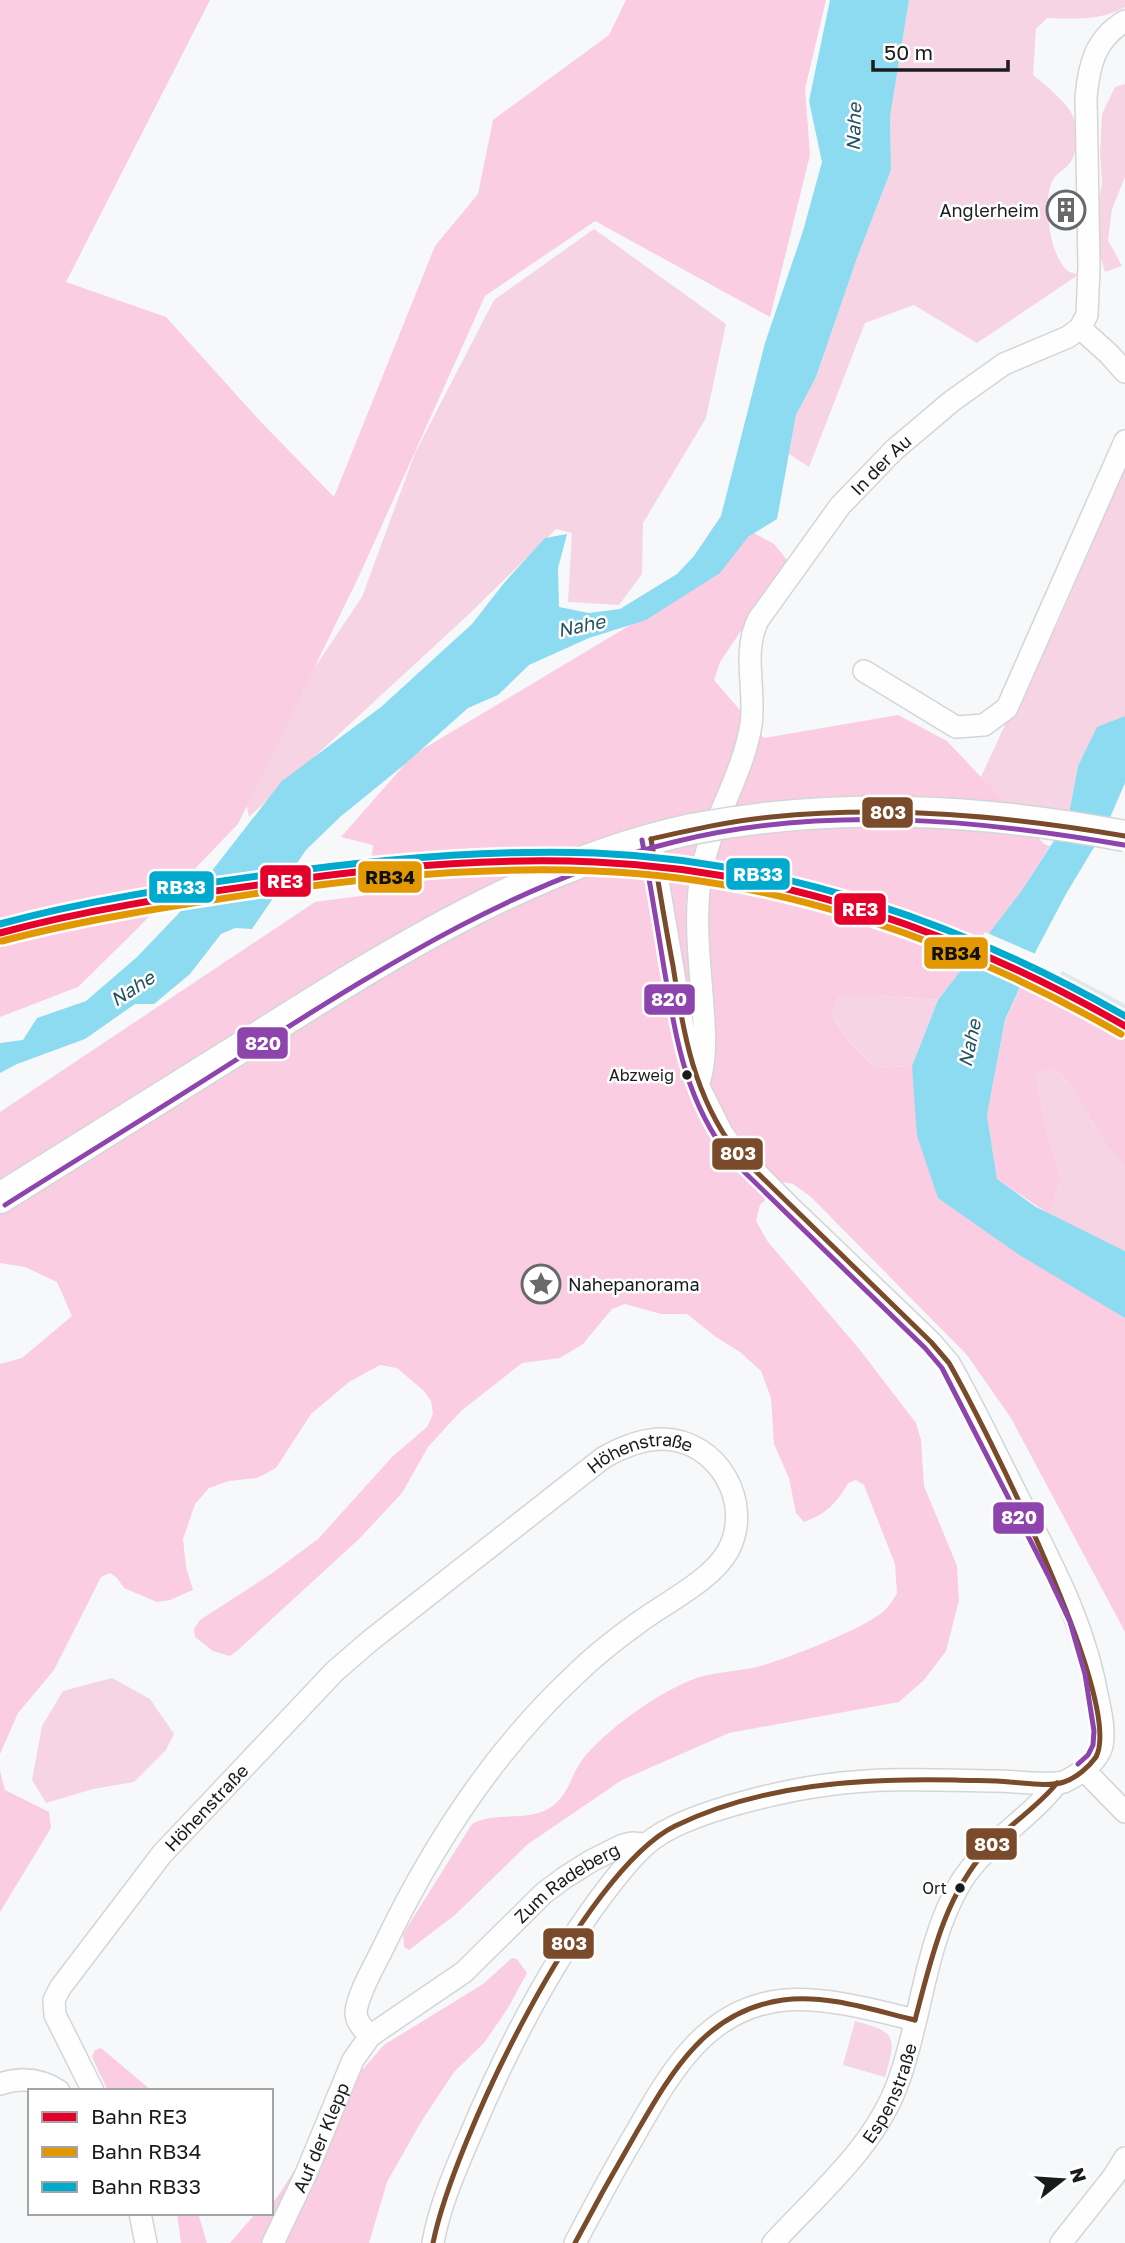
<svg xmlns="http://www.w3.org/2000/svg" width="1125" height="2243" viewBox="0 0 1125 2243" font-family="'Golos Text',sans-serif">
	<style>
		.built { fill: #e0e8eb }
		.green { fill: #f6d4e4 }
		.forest { fill: #facde2 }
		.water { fill: #8ddbf0 }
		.pier { fill: #f6f8fa }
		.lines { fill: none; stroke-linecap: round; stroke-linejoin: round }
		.street-casing { stroke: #d3d5d6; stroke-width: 24 }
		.secondary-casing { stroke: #d3d5d6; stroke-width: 33 }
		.street { stroke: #fefefe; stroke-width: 21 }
		.secondary { stroke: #fefefe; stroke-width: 30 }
		.secondary-bridge-casing { stroke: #d3d5d6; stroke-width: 33; stroke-linecap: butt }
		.secondary-bridge { stroke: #fefefe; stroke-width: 30 }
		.bus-1-casing { stroke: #fff; stroke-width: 10 }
		.bus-2-casing { stroke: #fff; stroke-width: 10 }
		.bus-1 { stroke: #7a4b2a; stroke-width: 5 }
		.bus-2 { stroke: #8e44ad; stroke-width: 5 }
		.rail-1-casing { stroke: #fff; stroke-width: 12 }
		.rail-2-casing { stroke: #fff; stroke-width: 12 }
		.rail-3-casing { stroke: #fff; stroke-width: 12 }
		.rail-1 { stroke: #e4002b; stroke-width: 7 }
		.rail-2 { stroke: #e19803; stroke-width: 7 }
		.rail-3 { stroke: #00a9ce; stroke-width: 7 }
		.bus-dot { fill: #1a1c1c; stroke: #fff; stroke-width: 2.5 }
		.labels { text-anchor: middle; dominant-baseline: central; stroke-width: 5; stroke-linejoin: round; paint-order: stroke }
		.bus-label { font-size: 16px; fill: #1a1c1c; stroke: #fff; text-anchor: end }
		.poi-label { font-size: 18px; fill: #1a1c1c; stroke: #fff; text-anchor: end }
		.street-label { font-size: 18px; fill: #1a1c1c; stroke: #fff }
		.water-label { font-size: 19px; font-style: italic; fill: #23535f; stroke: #fff }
		.line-badge { stroke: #fff; stroke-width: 2.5 }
		.badge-label { font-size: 19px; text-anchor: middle; font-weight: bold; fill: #fff }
		.pale-badge-label { font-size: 19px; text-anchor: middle; font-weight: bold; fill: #111 }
	</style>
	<rect width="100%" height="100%" fill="#f6f8fa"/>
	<!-- built -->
	<polygon class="built" points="1062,971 1125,1004 1125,1036 1053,994"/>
	<!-- green -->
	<g class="green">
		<path d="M909 0H1125V7C1100 21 1075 19 1047 18L1036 29 1033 75C1045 85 1073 106 1075 123 1077 137 1078 159 1065 168 1059 173 1054 176 1051 184 1043 204 1050 257 1068 271 1071 273 1075 273 1078 275L977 343 914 305 865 323 809 467 789 454 796 415 816 377 857 258 891 170 890 117Z"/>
		<polygon points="1125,84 1125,177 1112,209 1108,240 1122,266 1105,272 1095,238 1102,181 1100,154 1102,114 1115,87"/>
		<polygon points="594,229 726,324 706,418 643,523 642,574 619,605 568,602 572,533 556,529 467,616 249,817 241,777 362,597 415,453 494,300"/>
		<polygon points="1125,468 1125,716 1097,728 1078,766 1068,819 974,823 981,777 1010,714 1058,623"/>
		<path d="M840 995H877L938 1000 912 1066 878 1068C858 1053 843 1036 831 1014Z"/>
		<polygon points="1054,1069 1067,1080 1108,1148 1125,1166 1125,1251 1049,1214 1061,1180 1044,1120 1036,1074"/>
		<polygon points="112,1678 150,1699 174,1734 166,1750 134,1782 93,1789 46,1803 32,1780 42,1726 63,1691"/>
		<path d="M855 2021C896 2032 897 2036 885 2077L843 2065Z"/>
	</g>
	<!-- forest -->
	<g class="forest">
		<polygon points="0,0 210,0 66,282 166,317 262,423 334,497 435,246 478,194 493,120 609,35 626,0 826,0 805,89 810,155 770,317 595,221 485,296 360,574 238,824 135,931 78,987 0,1017"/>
		<path d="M750 531 774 544 788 561 720 662 714 680 764 738 898 715 947 741 1044 844 1050 846 1022 890 938 1000 877 995H840L831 1014C843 1036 857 1053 878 1068L912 1066 915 1085 1078 1288 1125 1318V1632L1011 1418 967 1355 811 1197 793 1184 783 1182 760 1205 756 1221 768 1242 860 1350 916 1423 921 1440 924 1486 957 1566 959 1600 946 1651 924 1680 899 1702 729 1733 622 1780 528 1844 455 1915 409 1950 404 1947 403 1934 472 1824C497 1810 530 1824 554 1805 570 1791 571 1775 582 1760 606 1730 653 1696 689 1681 709 1672 735 1672 757 1667 784 1660 864 1629 884 1611 889 1607 893 1599 897 1594L895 1564 864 1485 856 1480 848 1483C837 1503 826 1514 804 1522L796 1513 789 1478 774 1444 771 1398 761 1371 740 1352 716 1337 687 1314H661L625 1304 612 1309 583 1344 560 1358 522 1363 461 1411 428 1447 402 1493 359 1539 238 1650 230 1656 213 1651 195 1637 194 1629 200 1620 271 1574 318 1539 393 1456 427 1427 433 1414 431 1401 424 1391 397 1368 380 1365 349 1382 311 1414 276 1468 257 1478 229 1481 209 1488 195 1504 183 1539 186 1567 193 1590 170 1600 157 1602 124 1588 117 1578 110 1573 101 1577 54 1670 18 1713 0 1754V1364L22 1358 72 1316 57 1282 25 1267 0 1263V1112L315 902 368 895 373 845 341 837 413 755 682 594Z"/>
		<polygon points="1023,981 1053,994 1125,1036 1125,1166 1108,1148 1067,1080 1054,1069 1036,1074 1044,1120 1061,1180 1049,1214 997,1179 987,1115 1005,1021"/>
		<polygon points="0,1771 5,1790 49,1812 51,1828 0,1912"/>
		<polygon points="512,1958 517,1959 527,1973 508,2008 484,2043 454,2072 421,2122 387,2182 369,2243 230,2243 256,2213 271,2213 271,2202 276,2199 296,2168 339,2070 363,2069 384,2045 483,1984"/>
		<polygon points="101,2048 152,2091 108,2091 92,2057 95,2050"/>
		<polygon points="177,2213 198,2213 207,2243 181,2243"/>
	</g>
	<!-- water -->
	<g class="water">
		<polygon points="830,0 909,0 890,117 891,170 857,258 816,377 796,415 777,519 748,537 720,573 646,620 589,638 529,665 498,695 468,708 404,765 340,817 306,850 252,929 235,928 221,934 190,974 154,1004 135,1004 85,1039 17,1064 0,1073 0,1043 23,1040 37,1018 86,1001 137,957 179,913 282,781 381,707 472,624 504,583 545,538 567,534 558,568 559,607 589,613 620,609 677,574 694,556 721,516 765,343 803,231 822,162 809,101"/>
		<polygon points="1125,716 1125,783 1105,829 1066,894 1037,949 1005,1020 987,1115 997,1179 1036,1207 1125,1251 1125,1318 1021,1256 938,1198 917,1136 912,1066 938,1000 1022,890 1068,819 1078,766 1097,727"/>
	</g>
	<!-- pier -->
	<polygon class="pier" points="985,932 1038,955 1026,983 967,957"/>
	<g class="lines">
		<defs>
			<g id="street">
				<polyline points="1080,328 1109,354 1125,372"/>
				<polyline points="864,671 956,727 984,725 1007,708 1125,441"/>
				<path id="s1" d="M699 1083C708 1053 704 1025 702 994 699 957 695 918 700 882 707 826 742 780 751 725 756 689 742 653 758 620L840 506 894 450 952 401 1004 364 1068 337 1080 328 1087 315 1089 266 1086 97C1089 65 1095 39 1125 21"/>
				<polyline points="1084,1770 1125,1812"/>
				<path d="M0 2084C21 2077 41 2079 59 2091"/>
				<path id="s2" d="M93 2091 55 2015 54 2000 60 1988 162 1854 335 1671 371 1640 603 1458C622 1447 641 1439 663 1439 718 1440 754 1503 728 1551 712 1580 665 1603 638 1623 616 1639 595 1655 576 1674 495 1749 432 1846 384 1946 376 1963 356 1996 356 2014 357 2023 364 2030 370 2036"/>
				<polyline points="140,2213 146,2243"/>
				<path id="s3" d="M273 2243 305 2176 353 2060 370 2036 464 1972 544 1893 564 1878 591 1861 623 1845 632 1843 646 1844"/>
				<path d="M433 2243C439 2207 455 2171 469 2138 507 2048 553 1957 614 1880 627 1864 641 1846 659 1835 696 1811 781 1791 826 1785 881 1777 939 1780 995 1781 1018 1781 1042 1786 1064 1782 1078 1775 1097 1763 1102 1746 1105 1732 1101 1713 1098 1699 1084 1620 1050 1561 1015 1491 993 1448 973 1405 949 1363L931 1342 790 1207 736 1152 722 1133 698 1085 690 1060 682 1022 651 839"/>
				<path d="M575 2243C594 2207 613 2171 634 2136 669 2075 705 2007 785 2000 827 1997 874 2010 915 2020"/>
				<path id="s4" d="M773 2243C819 2193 876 2146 899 2080 922 2016 925 1942 961 1882 986 1842 1029 1820 1057 1783"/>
				<polyline points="1061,2243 1114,2176 1125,2158"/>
			</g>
			<path id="secondary" d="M0 1198C90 1142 179 1086 269 1030 401 947 538 862 692 829"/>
		</defs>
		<!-- street casing -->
		<use href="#street" class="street-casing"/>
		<!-- secondary casing -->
		<use href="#secondary" class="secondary-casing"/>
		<!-- street -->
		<use href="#street" class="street"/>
		<!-- secondary -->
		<use href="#secondary" class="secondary"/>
		<defs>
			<path id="secondary-bridge" d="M692 829C837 801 981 809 1125 836"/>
		</defs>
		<!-- secondary-bridge casing -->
		<use href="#secondary-bridge" class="secondary-bridge-casing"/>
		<!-- secondary-bridge -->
		<use href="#secondary-bridge" class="secondary-bridge"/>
		<defs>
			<g id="bus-1">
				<path d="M651 839C691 830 730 821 771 817 890 805 1007 816 1125 836"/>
				<path d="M915 2020C931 1960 944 1897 987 1849 1008 1825 1037 1808 1057 1783"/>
				<path d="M433 2243C453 2143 583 1871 675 1826 761 1784 862 1778 955 1780 973 1781 992 1780 1010 1782 1026 1783 1048 1787 1064 1782 1076 1778 1089 1767 1096 1757 1125 1702 983 1423 949 1363L931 1342 736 1152C693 1094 684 1035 673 966 665 924 658 881 651 839"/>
				<path d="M575 2243C594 2207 614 2171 635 2135 671 2073 705 2011 783 2000 826 1994 873 2010 915 2020"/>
			</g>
			<g id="bus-2">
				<path d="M642 840C650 883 657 925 664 968 676 1038 685 1100 730 1158L925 1348 942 1368 1048 1575 1070 1622 1085 1674 1094 1731 1093 1745 1088 1755 1078 1764"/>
				<path d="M5 1205C87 1153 171 1102 253 1049 385 966 521 879 674 842 822 805 975 819 1124 845"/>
			</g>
		</defs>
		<!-- bus-1 casing -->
		<use href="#bus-1" class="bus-1-casing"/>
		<!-- bus-2 casing -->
		<use href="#bus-2" class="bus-2-casing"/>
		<!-- bus-1 -->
		<use href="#bus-1" class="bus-1"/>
		<!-- bus-2 -->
		<use href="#bus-2" class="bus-2"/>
		<defs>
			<path id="rail-1" d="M0 933C85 910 171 897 258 885 369 868 482 857 595 862 783 870 963 933 1125 1026"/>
			<path id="rail-2" d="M2 941C86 919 173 906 259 893 369 877 482 866 594 871 780 878 960 941 1121 1034"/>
			<path id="rail-3" d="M0 924C84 901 171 888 258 876 369 860 482 849 595 853 782 861 963 923 1125 1016"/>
		</defs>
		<!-- rail-1 casing -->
		<use href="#rail-1" class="rail-1-casing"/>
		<!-- rail-2 casing -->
		<use href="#rail-2" class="rail-2-casing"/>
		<!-- rail-3 casing -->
		<use href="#rail-3" class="rail-3-casing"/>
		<!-- rail-1 -->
		<use href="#rail-1" class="rail-1"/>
		<!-- rail-2 -->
		<use href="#rail-2" class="rail-2"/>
		<!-- rail-3 -->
		<use href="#rail-3" class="rail-3"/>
	</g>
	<!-- icons -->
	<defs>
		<symbol id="building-ring" viewBox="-11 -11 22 22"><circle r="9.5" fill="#fff" stroke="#67696a" stroke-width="1.5"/><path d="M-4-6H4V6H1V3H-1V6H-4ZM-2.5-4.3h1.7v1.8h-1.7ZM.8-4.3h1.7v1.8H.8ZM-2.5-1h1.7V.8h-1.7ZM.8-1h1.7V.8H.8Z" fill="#67696a"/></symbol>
		<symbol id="sight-ring" viewBox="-11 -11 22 22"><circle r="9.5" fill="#fff" stroke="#67696a" stroke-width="1.5"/><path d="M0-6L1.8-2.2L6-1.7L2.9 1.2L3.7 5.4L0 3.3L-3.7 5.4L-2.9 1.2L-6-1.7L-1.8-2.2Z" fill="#67696a"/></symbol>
	</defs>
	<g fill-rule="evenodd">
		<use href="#building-ring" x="1044" y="188" width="44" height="44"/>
		<use href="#sight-ring" x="519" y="1262" width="44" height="44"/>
	</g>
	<!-- markers -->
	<g class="bus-dot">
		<circle cx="687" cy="1075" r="6"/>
		<circle cx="960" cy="1888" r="6"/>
	</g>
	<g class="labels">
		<!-- bus labels -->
		<g class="bus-label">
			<text x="674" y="1075">Abzweig</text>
			<text x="947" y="1888">Ort</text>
		</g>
		<!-- poi labels -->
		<g class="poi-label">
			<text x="1039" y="210">Anglerheim</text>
			<text x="568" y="1284" text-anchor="start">Nahepanorama</text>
		</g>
		<!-- street labels -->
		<g class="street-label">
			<text stroke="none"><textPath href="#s1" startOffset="672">In der Au</textPath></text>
			<text stroke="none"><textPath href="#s2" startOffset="914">Höhenstraße</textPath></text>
			<text stroke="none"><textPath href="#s2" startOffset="346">Höhenstraße</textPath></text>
			<text stroke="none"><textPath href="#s3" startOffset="480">Zum Radeberg</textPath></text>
			<text stroke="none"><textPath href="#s4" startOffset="192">Espenstraße</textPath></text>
			<text stroke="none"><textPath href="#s3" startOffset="116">Auf der Klepp</textPath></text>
		</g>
		<!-- water labels -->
		<g class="water-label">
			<text transform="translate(853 127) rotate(-88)">Nahe</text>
			<text transform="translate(581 625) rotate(-12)">Nahe</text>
			<text transform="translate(132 988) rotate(-33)">Nahe</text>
			<text transform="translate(969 1043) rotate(-78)">Nahe</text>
		</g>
	</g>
	<g class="line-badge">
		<rect x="861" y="796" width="53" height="33" rx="7" fill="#7a4b2a"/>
		<rect x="725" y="857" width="66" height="34" rx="7" fill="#00a9ce"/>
		<rect x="357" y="860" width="66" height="34" rx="7" fill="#e19803"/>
		<rect x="259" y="864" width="53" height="34" rx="7" fill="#e4002b"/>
		<rect x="148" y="870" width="67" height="34" rx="7" fill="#00a9ce"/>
		<rect x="833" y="892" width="54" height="34" rx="7" fill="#e4002b"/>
		<rect x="923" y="936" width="66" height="34" rx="7" fill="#e19803"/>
		<rect x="643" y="983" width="53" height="33" rx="7" fill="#8e44ad"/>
		<rect x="236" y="1026" width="53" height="34" rx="7" fill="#8e44ad"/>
		<rect x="711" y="1137" width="53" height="34" rx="7" fill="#7a4b2a"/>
		<rect x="992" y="1501" width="53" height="34" rx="7" fill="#8e44ad"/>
		<rect x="965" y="1827" width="53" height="34" rx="7" fill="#7a4b2a"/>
		<rect x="542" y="1927" width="53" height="33" rx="7" fill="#7a4b2a"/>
	</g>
	<g class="badge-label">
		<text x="888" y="819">803</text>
		<text x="758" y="881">RB33</text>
		<text x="285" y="888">RE3</text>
		<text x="181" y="894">RB33</text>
		<text x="860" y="916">RE3</text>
		<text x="669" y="1006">820</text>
		<text x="263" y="1050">820</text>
		<text x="738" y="1160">803</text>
		<text x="1019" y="1524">820</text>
		<text x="992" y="1851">803</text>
		<text x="569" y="1950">803</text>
	</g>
	<g class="pale-badge-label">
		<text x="390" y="884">RB34</text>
		<text x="956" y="960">RB34</text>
	</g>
	<!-- legend -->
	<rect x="28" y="2089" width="245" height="126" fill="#ffffff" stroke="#a3a4a4" stroke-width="2"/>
	<rect x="42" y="2112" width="35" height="10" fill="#e4002b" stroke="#a3a4a4" stroke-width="2"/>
	<text x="91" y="2124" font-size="21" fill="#1a1c1c">Bahn RE3</text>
	<rect x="42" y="2147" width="35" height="10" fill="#e19803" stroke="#a3a4a4" stroke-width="2"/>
	<text x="91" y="2159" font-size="21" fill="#1a1c1c">Bahn RB34</text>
	<rect x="42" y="2182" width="35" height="10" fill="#00a9ce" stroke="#a3a4a4" stroke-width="2"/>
	<text x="91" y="2194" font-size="21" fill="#1a1c1c">Bahn RB33</text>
	<!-- north arrow -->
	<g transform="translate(1062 2180) rotate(73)" stroke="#ffffff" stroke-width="5" paint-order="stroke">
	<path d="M0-5L12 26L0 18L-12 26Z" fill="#1a1c1c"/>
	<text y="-10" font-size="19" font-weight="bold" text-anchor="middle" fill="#1a1c1c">N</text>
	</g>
	<!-- scale -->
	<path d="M873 60v10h135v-10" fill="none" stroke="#1a1c1c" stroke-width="3.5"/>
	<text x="884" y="60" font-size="21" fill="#1a1c1c" stroke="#ffffff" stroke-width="5" paint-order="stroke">50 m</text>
</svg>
